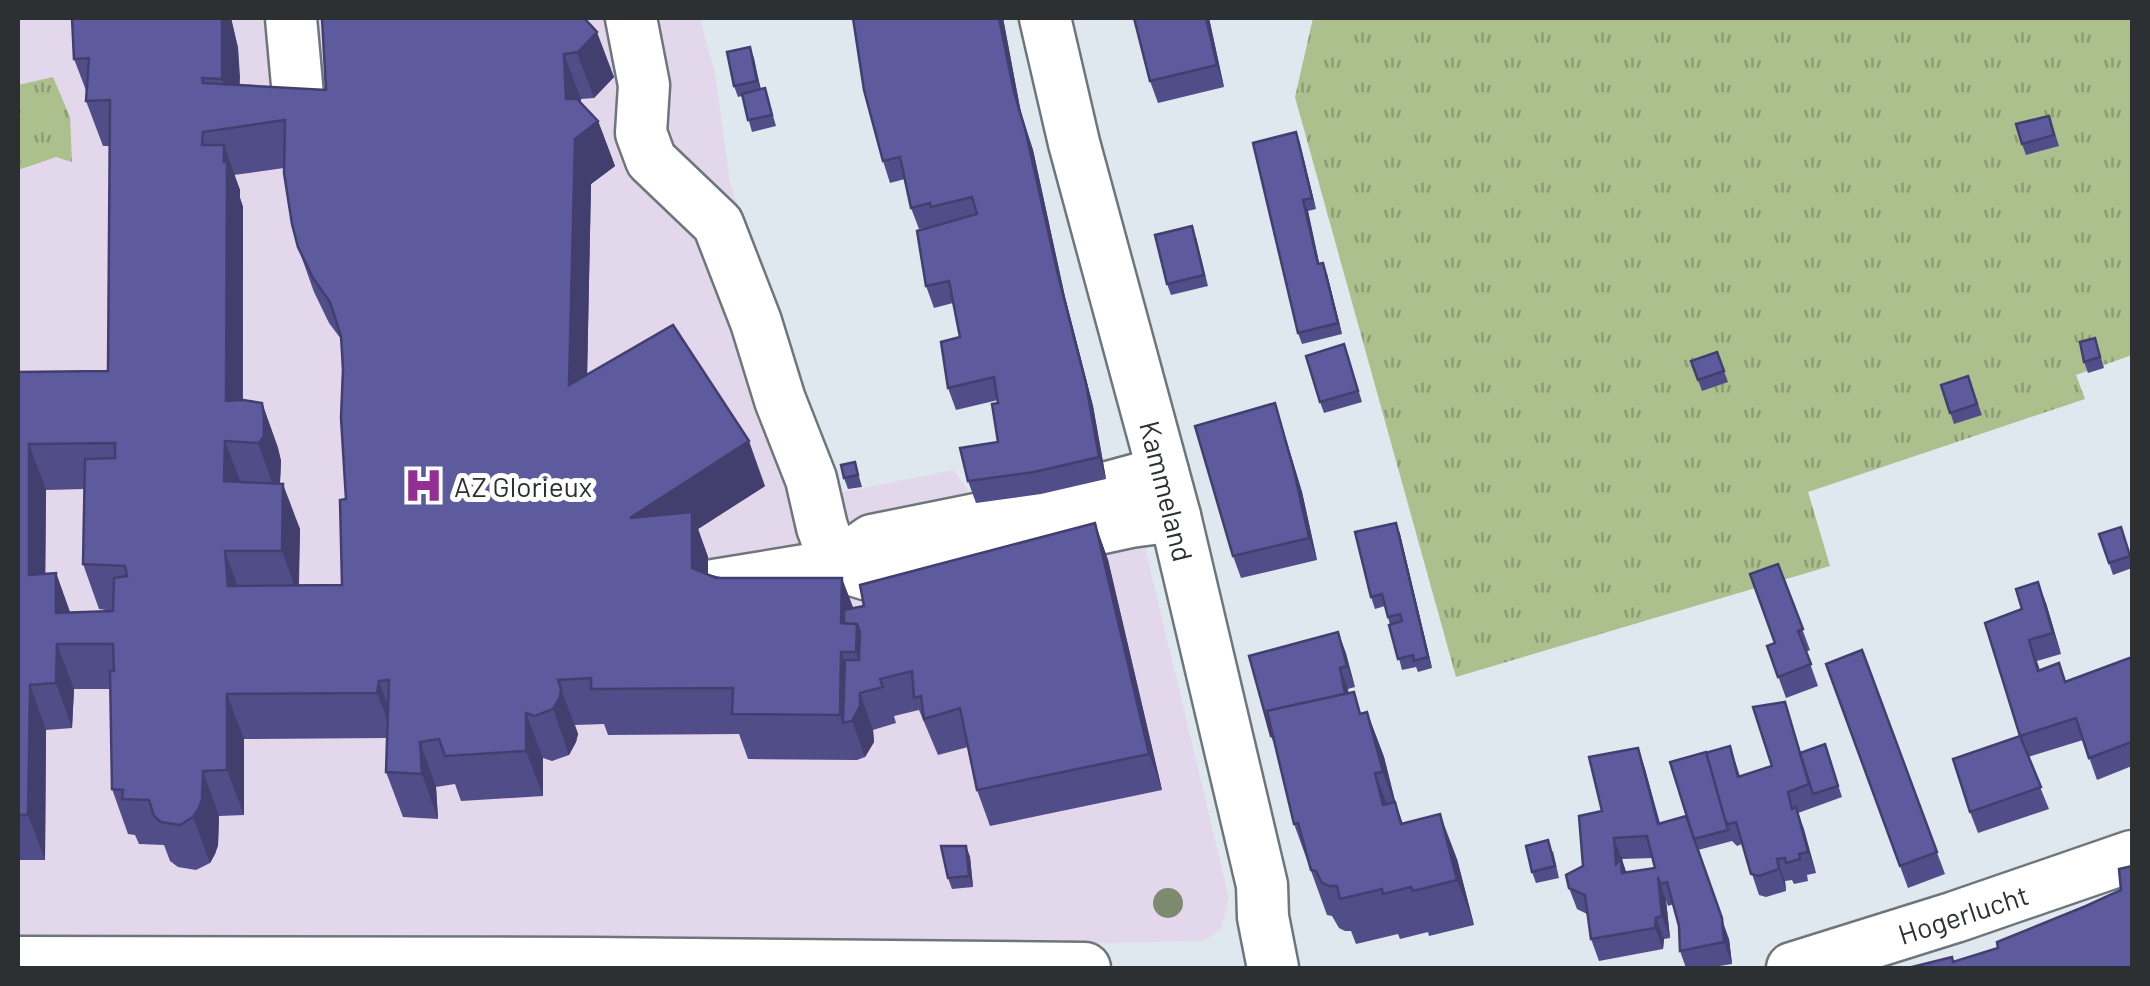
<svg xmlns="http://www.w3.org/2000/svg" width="2150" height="986" viewBox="0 0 2150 986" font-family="Barlow,sans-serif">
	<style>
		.medical { fill: #e3d7ec }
		.grass { fill: url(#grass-tufts) }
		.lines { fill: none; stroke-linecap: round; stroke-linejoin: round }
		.minor-casing { stroke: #6e767c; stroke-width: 55 }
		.minor { stroke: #fff; stroke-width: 50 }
		.tree { fill: #7d8a6d }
		.wall { fill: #514d88; fill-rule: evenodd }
		.shaded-wall { fill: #423f6f }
		.building { fill: #5e5a9e; stroke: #423f6f; stroke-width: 2.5; fill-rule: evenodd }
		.labels { text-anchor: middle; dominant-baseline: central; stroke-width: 10; stroke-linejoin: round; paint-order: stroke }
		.poi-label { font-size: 28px; fill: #2d3033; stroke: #fff; text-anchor: start }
		.street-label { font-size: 28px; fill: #2d3033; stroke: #fff }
	</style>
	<defs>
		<pattern id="grass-tufts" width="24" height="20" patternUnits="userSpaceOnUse" patternTransform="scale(2.5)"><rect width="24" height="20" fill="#abc08c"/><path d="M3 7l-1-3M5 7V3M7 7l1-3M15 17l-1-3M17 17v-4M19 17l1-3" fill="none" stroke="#8c9c73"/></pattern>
	</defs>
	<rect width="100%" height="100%" fill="#dfe8ef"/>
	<!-- medical -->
	<polygon class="medical" points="18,18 700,18 715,73 730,183 834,494 953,470 977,502 1126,468 1229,898 1221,929 1204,941 962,946 18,942"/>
	<!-- grass -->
	<g class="grass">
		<polygon points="1313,18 2132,18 2132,355 2076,375 2085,399 1808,492 1830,566 1456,677 1295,97"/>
		<polygon points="53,77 70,117 72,162 56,157 18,170 18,85"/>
	</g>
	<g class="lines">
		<defs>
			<g id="minor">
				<polyline points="291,18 299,107"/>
				<polyline points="631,18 644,85 641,133 651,160 718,224 756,322 780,400 811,479 822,527 836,565"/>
				<polyline points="1045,18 1074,143 1175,516 1262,885 1263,917 1273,968"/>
				<polyline points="836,565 875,577 1130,522 1175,516"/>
				<polyline points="708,586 836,565 872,540 1031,508 1163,472"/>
				<polyline points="18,962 592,963 1085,968"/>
				<polyline points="1792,968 1955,917 2132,856"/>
			</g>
		</defs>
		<!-- minor casing -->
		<use href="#minor" class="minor-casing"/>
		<!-- minor -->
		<use href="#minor" class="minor"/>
	</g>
	<!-- trees -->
	<circle class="tree" cx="1168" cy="903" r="15"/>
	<!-- wall -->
	<g class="wall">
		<path d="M72 18H231L238 48 239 85 326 90 322 18H594V20H587L614 77 594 98 581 99V103L598 121 615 166 591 184 587 375 765 486 698 529 708 557V574L853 608 864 606 1095 523 1108 560 1162 790 990 826 977 790 968 747 938 755 919 710 894 716 896 723 873 730 874 742 865 757 857 760 748 759 739 734 608 735 604 724 575 725 578 734 576 742 569 755 552 761 543 758V796L461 801 455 784 436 787 438 819 403 817 386 772 387 738 244 739V815L219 816 218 845 215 854 210 863 196 870 178 867 170 861 164 845 139 844 135 835 128 834 112 789 111 689H74L72 728 46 730 45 860H18V372L108 371 110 146H103L86 101 87 93 74 59ZM284 168 298 247 314 292 329 323 341 339 346 499 342 585H299L300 529 278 484 280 482 281 461 278 448 262 403 243 400V207L240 198V190L234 175ZM84 489 83 564 99 609 113 611 70 612 56 573 45 574 46 490Z"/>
		<polygon points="853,18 1003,18 1021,113 1033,150 1065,297 1093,406 1106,479 1041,494 976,503 968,481 998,442 998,400 956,410 948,388 960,337 953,303 934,308 926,286 938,225 919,229 911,208 905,179 890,183 883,161"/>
		<polygon points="1134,18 1209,18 1224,87 1158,103 1150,81"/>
		<polygon points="750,47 761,89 765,88 776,126 752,132 742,96 738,97 734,86"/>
		<polygon points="2053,127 2059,146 2026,155 2022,144"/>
		<polygon points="1296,132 1316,209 1308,211 1319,264 1327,274 1342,334 1302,344 1298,333"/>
		<polygon points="1196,237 1208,286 1171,295 1167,284"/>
		<polygon points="2095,338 2104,368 2088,373 2084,362"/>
		<polygon points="1717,352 1728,382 1702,391 1691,361"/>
		<polygon points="1348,355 1362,402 1324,413 1320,402"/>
		<polygon points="1968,376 1982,415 1954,424 1941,385"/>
		<polygon points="1275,403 1302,492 1317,560 1241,578 1233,556"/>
		<polygon points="855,462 862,487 848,489 844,478"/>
		<polygon points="1396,523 1400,534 1432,668 1418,672 1416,667 1402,670 1385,606 1375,609 1371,597"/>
		<polygon points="2121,527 2132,562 2132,568 2113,575 2099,534"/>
		<polygon points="1778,564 1810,650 1806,652 1818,686 1786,698 1767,646 1775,643"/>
		<polygon points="2046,603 2061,654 2037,661 2040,670 2065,681 2132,657 2132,766 2097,780 2083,740 2028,757 2049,809 1978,833 1970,812 2020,736 1985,623"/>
		<polygon points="1338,632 1355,687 1348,689 1348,693 1362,714 1367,712 1384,757 1396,805 1403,824 1457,859 1474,925 1429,936 1428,932 1400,939 1398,934 1356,944 1351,931 1345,931 1339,928 1332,916 1327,915 1294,824 1277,750 1271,736"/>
		<polygon points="1862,650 1945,874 1908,888 1826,664"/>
		<polygon points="1785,702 1801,753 1825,744 1842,797 1798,813 1816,873 1807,875 1808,881 1794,884 1792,880 1785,881 1786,891 1766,897 1759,895 1742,844 1737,846 1732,841 1698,850 1694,839 1706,753 1730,746 1740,776 1772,766"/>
		<path d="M1638 748 1645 769 1660 823 1729 939 1732 964 1707 968H1686L1680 951 1679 926 1674 904 1668 906 1666 900 1670 938 1664 939 1663 949 1599 961 1591 939 1587 914 1577 909 1569 888 1583 866 1602 811ZM1653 858 1655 868 1626 872 1622 859Z"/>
		<polygon points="966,846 970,857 973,887 952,889 948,878"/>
		<polygon points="1553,851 1559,878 1536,883 1532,872"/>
	</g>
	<!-- shaded-wall -->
	<g class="shaded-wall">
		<polygon points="222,18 231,18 238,48 240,77 238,124 222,79"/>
		<polygon points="564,18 597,32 614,77 594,98"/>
		<polygon points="999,18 1003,18 1021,113 1033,150 1065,297 1093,406 1106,479 1099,457 1058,275 1014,92"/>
		<polygon points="1206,18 1209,18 1224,87 1217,65"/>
		<polygon points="750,47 754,58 761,92 757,81"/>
		<polygon points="564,54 581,99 582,134 598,121 615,166 591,184 586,430 569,385"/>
		<polygon points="1296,132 1300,143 1316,209 1312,198"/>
		<polygon points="224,145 240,190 240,198 243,207 242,442 226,401"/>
		<polygon points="1303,200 1308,211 1322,276 1318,264"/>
		<polygon points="1323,263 1327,274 1342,334 1338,323"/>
		<polygon points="262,403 278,448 281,461 280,482 274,488 258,443"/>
		<polygon points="1275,403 1302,492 1317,560 1309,538"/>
		<polygon points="225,441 242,486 224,481"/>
		<polygon points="749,441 765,486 698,529 708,557 708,613 630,518"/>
		<polygon points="29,444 46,490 45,620 29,575"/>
		<polygon points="283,484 300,529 298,596 282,551"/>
		<polygon points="1095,523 1108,560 1162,790 1149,754"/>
		<polygon points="1396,523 1400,534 1432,668 1428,657"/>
		<polygon points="225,551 241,596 228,586"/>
		<polygon points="56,573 72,618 56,613"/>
		<polygon points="842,578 859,623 870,691 856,652 841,623"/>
		<polygon points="2038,582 2046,603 2061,654 2053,633"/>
		<polygon points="1338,632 1346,653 1355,687 1347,666"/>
		<polygon points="57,644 74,689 72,728 56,683"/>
		<polygon points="841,652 858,697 860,693 873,730 874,742 865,757 852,721 843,723 840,715"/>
		<polygon points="1340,668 1348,689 1358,740 1350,718"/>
		<polygon points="379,681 395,726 394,738 377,693"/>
		<polygon points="30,685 46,730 45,860 28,815"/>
		<polygon points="561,689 578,734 576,742 569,755 553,709"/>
		<polygon points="227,694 244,739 244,815 227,770"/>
		<polygon points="1367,712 1384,757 1396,805 1411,847 1417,869 1383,772"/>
		<polygon points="526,713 543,758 543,796 526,751"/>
		<polygon points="420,742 436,787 438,819 422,774"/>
		<polygon points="1638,748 1645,769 1665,845 1658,824"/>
		<polygon points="203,771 219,816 218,845 215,854 210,863 193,817"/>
		<polygon points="1375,773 1392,818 1383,805"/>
		<polygon points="1796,807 1804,829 1816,873 1808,852"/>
		<polygon points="1440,814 1457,859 1474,925 1457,880"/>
		<polygon points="1614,838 1629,880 1616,864"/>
		<polygon points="1693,838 1729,939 1732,964 1724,942"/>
		<polygon points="966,846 970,857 973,887 969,876"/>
		<polygon points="1777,859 1785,881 1786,891 1779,869"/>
		<polygon points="1658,877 1666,900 1670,938 1662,916"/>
		<polygon points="1656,918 1664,939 1663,949 1655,928"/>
	</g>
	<!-- building -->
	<g class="building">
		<path d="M72 18H222V79L202 78 203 83 326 90 322 18H584L597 32 578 52 564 54 566 99H577L598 121 575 139 569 385 673 325 749 441 630 518 692 512V568L716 578H842L841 623 857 624 856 652H841L840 715 732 714 733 688 591 689V678L558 680 561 689 560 697 553 709 535 716 526 713V751L445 756 439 739 420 742 422 774 386 772 389 680 379 681 377 693 227 694V770L203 771 202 799 199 808 193 817 180 825 161 822 154 816 149 800 122 799 123 790 112 789 110 671H114L113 644H57L56 683 30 685 28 815H18V372L108 371 110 100 86 101 89 58 74 59ZM285 120 284 173 292 224 298 247 313 278 330 302 341 336 343 369 341 418 346 499 340 500 342 585 228 586 225 551H282L283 484 224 481 225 441 258 443 264 437V416L262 403 243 400 226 401 227 162H224V145H202L203 132ZM115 443V458L85 459 83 564 125 566 127 576 114 578 113 611 56 613V573L29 575V444Z"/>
		<polygon points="853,18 999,18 1014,92 1025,129 1058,275 1086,384 1099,457 1034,472 968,481 960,448 998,442 992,404 998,403 994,377 948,388 941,342 960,337 949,281 926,286 917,231 977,214 972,197 931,207 930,203 911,208 900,157 883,161 864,90"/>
		<polygon points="1134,18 1206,18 1217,65 1150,81"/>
		<polygon points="750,47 757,81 734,86 727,52"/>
		<polygon points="765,88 772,115 748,120 742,94"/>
		<polygon points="2049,116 2054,135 2022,144 2016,124"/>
		<polygon points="1296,132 1312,198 1303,200 1318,264 1323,263 1338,323 1298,333 1253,143"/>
		<polygon points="1192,226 1204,275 1167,284 1155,235"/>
		<polygon points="2095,338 2100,357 2084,362 2080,342"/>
		<polygon points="1344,344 1358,391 1320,402 1306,356"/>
		<polygon points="1717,352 1724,371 1698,380 1691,361"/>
		<polygon points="1968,376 1977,404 1950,413 1941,385"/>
		<polygon points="1275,403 1294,471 1309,538 1233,556 1195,426"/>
		<polygon points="855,462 858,475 844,478 841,465"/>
		<polygon points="1095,523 1149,754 977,790 960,708 924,719 921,696 914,698 912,671 880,679 883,687 860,693 860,706 852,721 843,723 845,660 859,660 860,632 857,624 844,623 844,610 864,606 860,585"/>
		<polygon points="1396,523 1428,657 1414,661 1413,655 1398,659 1389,625 1402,621 1400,614 1388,617 1382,594 1371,597 1355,532"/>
		<polygon points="2121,527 2130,556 2109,563 2099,534"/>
		<polygon points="1778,564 1803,629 1798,631 1811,664 1778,677 1767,646 1775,643 1750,574"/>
		<polygon points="2038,582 2053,633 2029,640 2038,671 2059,663 2065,682 2132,657 2132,742 2089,758 2076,718 2020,736 1985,623 2022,609 2016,589"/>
		<polygon points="1338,632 1347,666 1340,668 1345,694 1267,711 1273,735 1271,736 1249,656"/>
		<polygon points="1862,650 1937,852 1900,866 1826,664"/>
		<polygon points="1354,692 1360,714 1367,712 1383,772 1375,773 1383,805 1395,802 1401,824 1440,814 1457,880 1413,891 1411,887 1383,894 1382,889 1340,899 1337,886 1329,886 1322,883 1316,871 1311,870 1298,823 1294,824 1267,711"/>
		<polygon points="1785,702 1809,784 1788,792 1792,809 1796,807 1808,852 1799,854 1800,859 1786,863 1785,858 1777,859 1779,869 1759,876 1751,874 1736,822 1729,824 1724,820 1705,753 1730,746 1738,777 1772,766 1753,707"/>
		<polygon points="2020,736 2041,787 1970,812 1953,759"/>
		<polygon points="1825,744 1838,786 1813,794 1800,753"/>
		<path d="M1638 748 1658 824 1686 816 1722 918 1724 942 1680 951 1679 926 1667 882 1660 884 1658 877 1662 916 1656 918 1655 928 1591 939 1585 895 1569 888 1566 875 1583 866 1579 816 1602 811 1589 757ZM1647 836 1655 868 1622 873 1621 859 1616 864 1614 838Z"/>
		<polygon points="1706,752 1728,830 1694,839 1670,762"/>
		<polygon points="1548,840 1555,866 1532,872 1526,846"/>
		<polygon points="941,846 966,846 969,876 948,878"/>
		<polygon points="2132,866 2132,968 1908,968 1952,957 1953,962 1998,948 1997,942 2086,906 2121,890 2119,869"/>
	</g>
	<!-- icons -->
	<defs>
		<symbol id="hospital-bare" viewBox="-9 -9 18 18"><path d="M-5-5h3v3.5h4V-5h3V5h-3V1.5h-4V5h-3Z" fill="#932e93" stroke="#fff" stroke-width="2.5" paint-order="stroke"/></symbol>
	</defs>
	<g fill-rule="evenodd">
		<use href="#hospital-bare" x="396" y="458" width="55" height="55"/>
	</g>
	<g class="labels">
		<!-- poi labels -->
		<g class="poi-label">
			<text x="454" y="486">AZ Glorieux</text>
		</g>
		<!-- street labels -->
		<g class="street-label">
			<text transform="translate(1167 491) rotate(76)">Kammeland</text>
			<text transform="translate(1963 914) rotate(-18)">Hogerlucht</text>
		</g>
	</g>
	<!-- border -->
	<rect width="2150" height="986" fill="none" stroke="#2d3033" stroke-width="40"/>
</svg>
